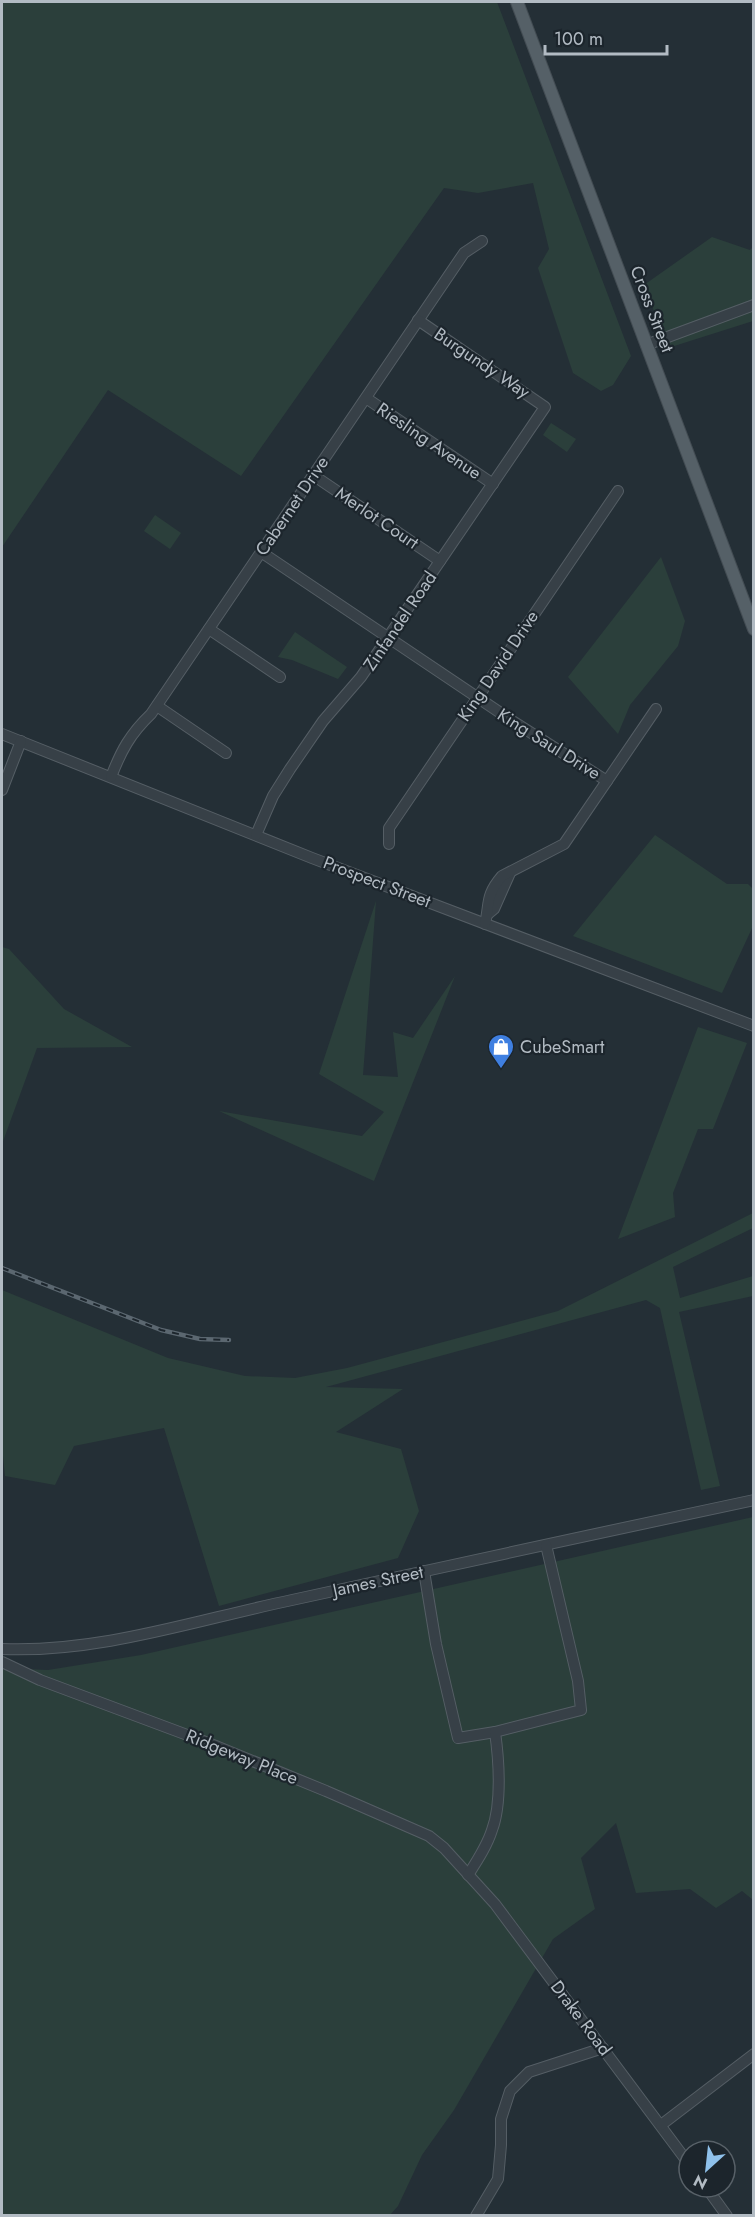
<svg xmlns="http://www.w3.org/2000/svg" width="755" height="2217" viewBox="0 0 755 2217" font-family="Jost,sans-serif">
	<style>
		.green { fill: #2b3f3b }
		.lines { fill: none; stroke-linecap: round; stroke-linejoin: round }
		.minor-casing { stroke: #555e65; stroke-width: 12 }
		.major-casing { stroke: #434c53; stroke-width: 14 }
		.minor { stroke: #374047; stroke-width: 10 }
		.major { stroke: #556067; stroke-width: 12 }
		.rail-casing { stroke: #5b6770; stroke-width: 4.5 }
		.rail { stroke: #1c252c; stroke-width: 2; stroke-dasharray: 7; stroke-linecap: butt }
		.labels { text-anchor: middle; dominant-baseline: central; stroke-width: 4.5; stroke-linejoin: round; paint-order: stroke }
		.street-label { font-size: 18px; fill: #b2bbc3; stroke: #1c252c }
		.poi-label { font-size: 18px; fill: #b2bbc3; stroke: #1c252c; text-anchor: start }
	</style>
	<rect width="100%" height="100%" fill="#242f36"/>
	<!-- green -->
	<g class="green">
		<polygon points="2,2 497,2 631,356 613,385 601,391 573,373 538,268 549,249 533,183 478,193 444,188 241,476 108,390 2,547"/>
		<polygon points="712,237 750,250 753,247 753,321 668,348 644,285"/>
		<polygon points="551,423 576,439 567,452 543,435"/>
		<polygon points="155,515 181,533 170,549 144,531"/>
		<polygon points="661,557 685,621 678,646 630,705 618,734 568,677"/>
		<polygon points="295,632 347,667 338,679 292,660 278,657"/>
		<polygon points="655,835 727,884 748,884 753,889 753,926 722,993 573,936"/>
		<polygon points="376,901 363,1075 398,1077 393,1032 413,1038 455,976 374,1181 219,1111 362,1136 384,1112 319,1074"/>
		<polygon points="2,947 9,949 64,1009 132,1047 37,1048 2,1144"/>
		<polygon points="698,1027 747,1043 713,1129 698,1129 673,1193 675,1217 618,1239"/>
		<polygon points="753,1213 753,1228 673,1267 680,1298 753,1276 753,1296 679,1312 720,1486 701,1490 660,1308 646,1300 326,1387 403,1389 336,1432 401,1449 419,1511 398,1558 219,1606 164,1428 74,1446 55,1485 5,1476 2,1446 2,1290 168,1358 245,1376 295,1378 347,1368 558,1311"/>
		<polygon points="753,1517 753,1900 742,1891 716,1908 690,1889 636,1893 616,1823 581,1858 595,1909 553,1939 454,2110 422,2155 398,2206 390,2215 2,2215 2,1668 48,1670 141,1655"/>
	</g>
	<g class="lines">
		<defs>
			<g id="minor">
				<polyline points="646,345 754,305"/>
				<polyline points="366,398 493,484"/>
				<polyline points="313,475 440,561"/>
				<polyline points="261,552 511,720 607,781"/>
				<polyline points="209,629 280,677"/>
				<polyline points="157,706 226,753"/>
				<polyline points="2,734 312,858 754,1026"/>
				<path d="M111 777C121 751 130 734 151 714L464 253 482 241"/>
				<polyline points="2,790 21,741"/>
				<polyline points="256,835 273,796 290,769 323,721 361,677 545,407 418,320"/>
				<polyline points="389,844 389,828 618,491"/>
				<polyline points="488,914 494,909 510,873"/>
				<path d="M485 924C490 903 485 896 502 876L564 844 656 709"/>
				<polyline points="424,1571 436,1644 458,1738 495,1732"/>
				<path d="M2 1649C100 1653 196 1620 292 1600 445 1566 600 1533 754 1500"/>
				<polyline points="2,1662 40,1680 206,1742 326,1791 429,1836 444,1848 495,1904 689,2164"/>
				<path d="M468 1875C477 1861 487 1846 492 1830 502 1803 499 1760 495 1732L581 1710 578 1681 546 1545"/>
				<polyline points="661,2125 754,2054"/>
				<polyline points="706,2187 727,2216"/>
				<polyline points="476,2216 498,2179 501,2145 501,2119 510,2091 529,2072 603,2048"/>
			</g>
			<polyline id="major" points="517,2 754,629"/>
		</defs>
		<!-- minor casing -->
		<use href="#minor" class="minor-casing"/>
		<!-- major casing -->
		<use href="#major" class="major-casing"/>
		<!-- minor -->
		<use href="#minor" class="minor"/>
		<!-- major -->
		<use href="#major" class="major"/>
		<defs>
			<polyline id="rail" points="2,1268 161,1330 200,1339 229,1340"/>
		</defs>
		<!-- rail casing -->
		<use href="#rail" class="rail-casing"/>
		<!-- rail -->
		<use href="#rail" class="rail"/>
	</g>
	<!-- icons -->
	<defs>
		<symbol id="shop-pin" viewBox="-11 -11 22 30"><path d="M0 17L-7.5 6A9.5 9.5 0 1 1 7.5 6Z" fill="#3f7fe0" stroke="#1c252c"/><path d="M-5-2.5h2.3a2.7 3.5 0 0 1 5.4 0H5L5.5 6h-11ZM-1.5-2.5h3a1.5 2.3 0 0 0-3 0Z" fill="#fff"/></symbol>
	</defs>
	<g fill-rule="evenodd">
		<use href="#shop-pin" x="486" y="1032" width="30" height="40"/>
	</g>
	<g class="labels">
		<!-- street labels -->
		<g class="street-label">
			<text transform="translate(652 309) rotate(69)">Cross Street</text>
			<text transform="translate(482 363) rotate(34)">Burgundy Way</text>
			<text transform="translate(429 441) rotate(34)">Riesling Avenue</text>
			<text transform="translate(292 506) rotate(-56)">Cabernet Drive</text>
			<text transform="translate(377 518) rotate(34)">Merlot Court</text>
			<text transform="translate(400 621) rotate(-56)">Zinfandel Road</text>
			<text transform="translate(498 666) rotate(-56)">King David Drive</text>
			<text transform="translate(549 744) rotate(32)">King Saul Drive</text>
			<text transform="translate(377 882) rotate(21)">Prospect Street</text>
			<text transform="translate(378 1581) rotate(-12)">James Street</text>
			<text transform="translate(242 1757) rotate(22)">Ridgeway Place</text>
			<text transform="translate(581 2018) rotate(53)">Drake Road</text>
		</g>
		<!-- poi labels -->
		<g class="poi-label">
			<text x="520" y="1047">CubeSmart</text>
		</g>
	</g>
	<!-- border -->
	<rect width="755" height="2217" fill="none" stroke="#b2bbc3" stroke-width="6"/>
	<!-- north arrow -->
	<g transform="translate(707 2169) rotate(207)"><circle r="28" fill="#1c252c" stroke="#586168" stroke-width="1.5"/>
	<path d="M0-4.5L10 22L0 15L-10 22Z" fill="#8fc1eb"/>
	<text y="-9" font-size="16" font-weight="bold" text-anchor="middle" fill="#b2bbc3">N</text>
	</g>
	<!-- scale -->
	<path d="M545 45v9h122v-9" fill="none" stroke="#b2bbc3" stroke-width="3"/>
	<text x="554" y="45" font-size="18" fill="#b2bbc3" stroke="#1c252c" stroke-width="4.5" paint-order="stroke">100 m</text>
</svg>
